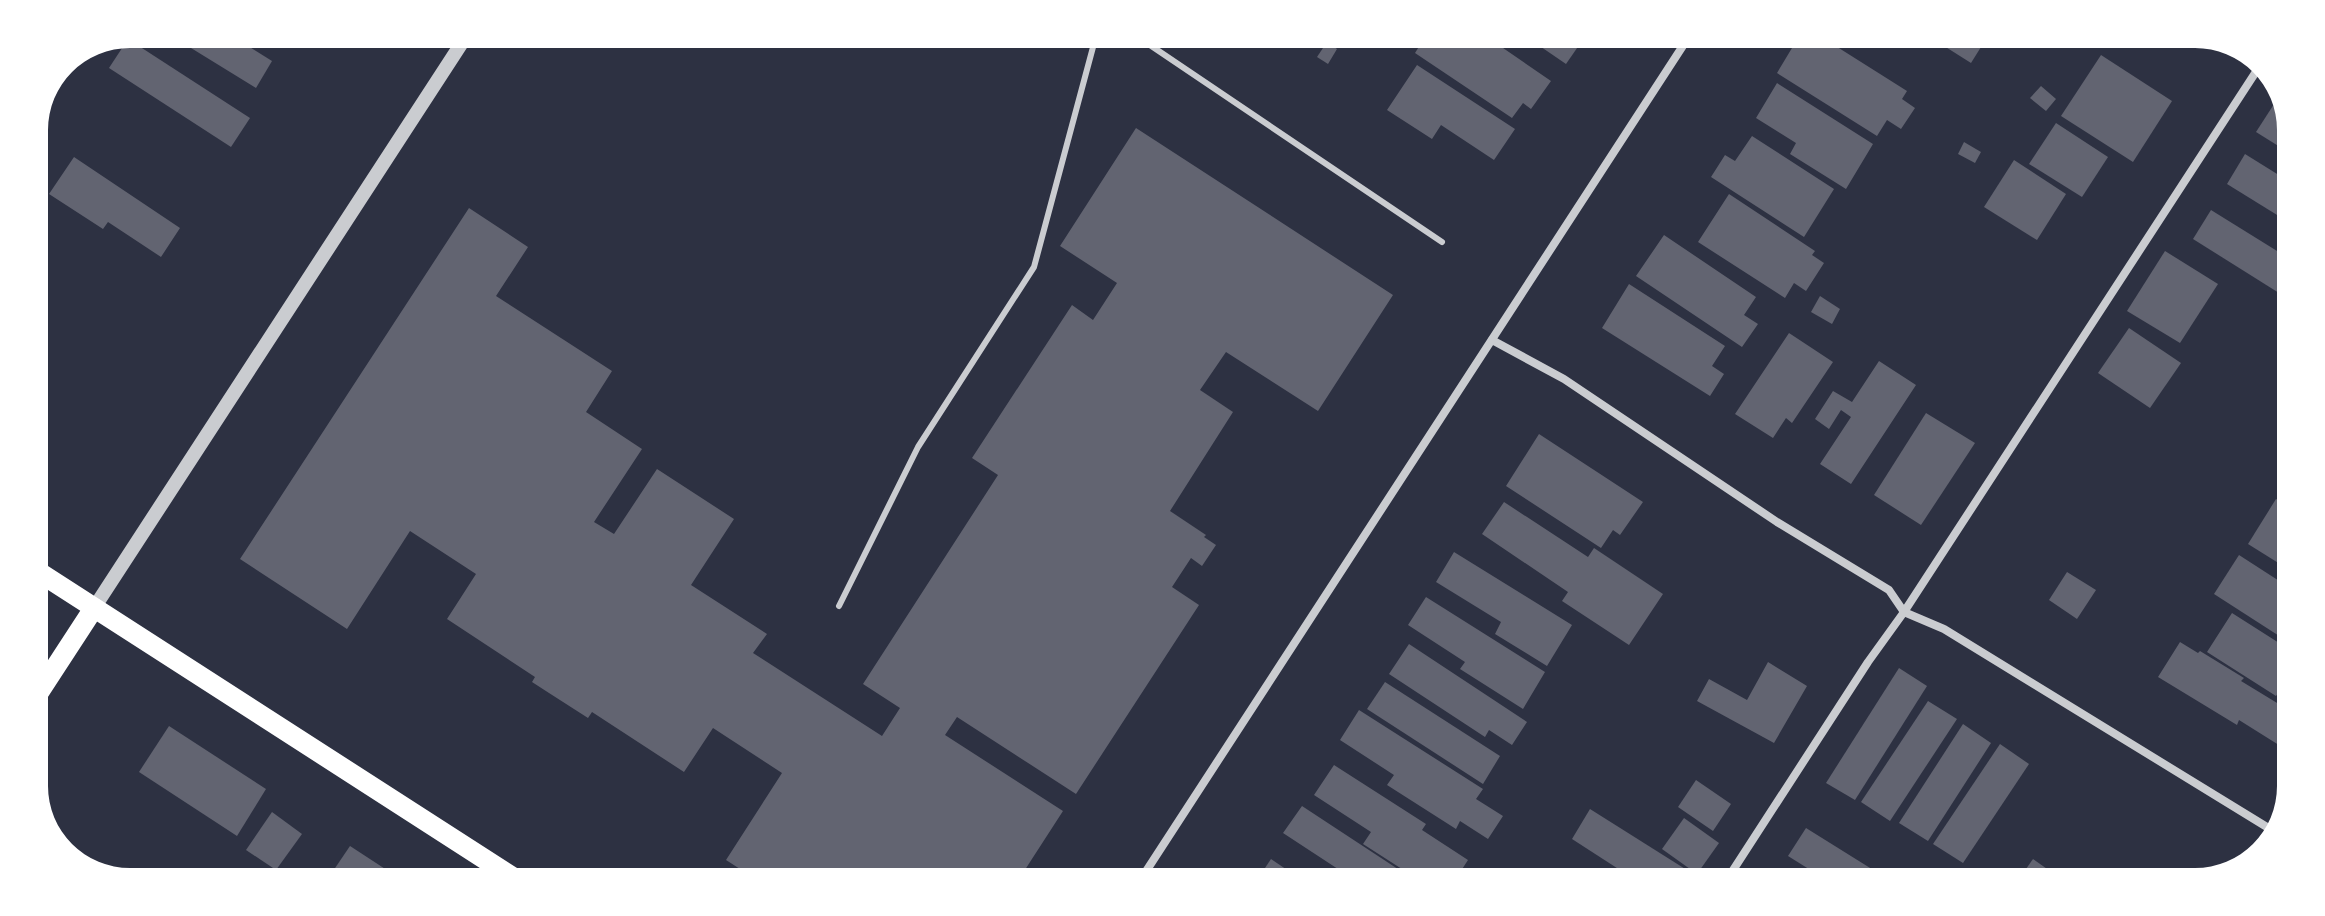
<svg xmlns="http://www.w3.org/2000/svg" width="2325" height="916" viewBox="0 0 2325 916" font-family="'PT Sans Narrow',sans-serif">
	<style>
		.building { fill: #626471 }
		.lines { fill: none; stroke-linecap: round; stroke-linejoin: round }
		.service { stroke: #caccd0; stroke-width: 6 }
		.minor { stroke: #caccd0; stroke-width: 8 }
		.tertiary { stroke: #caccd0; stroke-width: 14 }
		.primary { stroke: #fff; stroke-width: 20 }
	</style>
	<rect width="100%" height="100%" fill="#2d3142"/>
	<!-- building -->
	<g class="building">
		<polygon points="200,34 229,34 272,61 256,88 191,48"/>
		<polygon points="1425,37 1444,37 1453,44 1457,37 1463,37 1474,45 1479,37 1487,37 1551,81 1531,109 1523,103 1512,118 1415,53"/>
		<polygon points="1528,38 1584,38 1566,64"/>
		<polygon points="1798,38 1823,38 1907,91 1902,99 1915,108 1901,129 1887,120 1877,136 1777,73"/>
		<polygon points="128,39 250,118 231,147 109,68"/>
		<polygon points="1933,39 1986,39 1971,63"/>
		<polygon points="1327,42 1337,49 1328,64 1317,57"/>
		<polygon points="2101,55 2172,101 2133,162 2061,116"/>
		<polygon points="1417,65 1515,129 1494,160 1441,125 1432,139 1387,110"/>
		<polygon points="1777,83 1873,144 1846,189 1790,154 1796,143 1756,118"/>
		<polygon points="2041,86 2056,99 2046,111 2030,98"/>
		<polygon points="2276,101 2284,107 2291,123 2291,154 2256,132"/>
		<polygon points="2056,123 2108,157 2082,197 2029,164"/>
		<polygon points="1136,128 1393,295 1318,411 1226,352 1200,390 1233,412 1170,511 1206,535 1204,537 1216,545 1202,566 1191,558 1172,587 1199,605 1076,794 957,717 945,735 1063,811 1019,879 754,878 726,860 782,773 713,728 684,772 592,712 588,718 549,693 532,682 535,677 447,619 476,574 410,531 347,629 240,559 469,208 528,247 496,296 612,371 586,412 642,449 594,522 614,534 657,469 734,519 691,585 767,634 753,653 882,736 900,708 863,684 998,475 972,458 1072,305 1093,320 1117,283 1060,246"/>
		<polygon points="1752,136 1834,189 1804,237 1711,177 1725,155 1735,161"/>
		<polygon points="1964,142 1981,152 1975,163 1958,154"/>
		<polygon points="2245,154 2290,182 2290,223 2227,184"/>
		<polygon points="74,157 180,228 161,257 108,222 103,229 49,194"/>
		<polygon points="2014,160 2066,194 2037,240 1984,207"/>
		<polygon points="1729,194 1815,251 1812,255 1824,263 1806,291 1794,283 1785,298 1698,242"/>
		<polygon points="2211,210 2290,259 2287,298 2193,239"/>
		<polygon points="1664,235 1756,297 1744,315 1758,324 1742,347 1636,276"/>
		<polygon points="2165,251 2218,284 2180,343 2127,311"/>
		<polygon points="1629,284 1725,346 1712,366 1724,374 1710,396 1602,328"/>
		<polygon points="1820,296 1840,309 1832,324 1811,312"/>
		<polygon points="2129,328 2181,363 2150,408 2098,373"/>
		<polygon points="1789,333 1833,362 1792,423 1786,418 1773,438 1735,414"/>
		<polygon points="1879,361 1916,385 1851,484 1820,464 1851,417 1841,410 1829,429 1815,419 1833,391 1852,402"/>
		<polygon points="1926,413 1975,443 1921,525 1874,495"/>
		<polygon points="1539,434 1643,502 1620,535 1613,530 1601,548 1506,486"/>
		<polygon points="2276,499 2288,506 2288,569 2248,544"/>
		<polygon points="1504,502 1588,557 1594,548 1663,594 1629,645 1562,601 1568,592 1482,534"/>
		<polygon points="1454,552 1572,625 1547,666 1495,634 1501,622 1436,582"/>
		<polygon points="2239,555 2287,586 2287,641 2214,594"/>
		<polygon points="2067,572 2096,590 2077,619 2049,600"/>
		<polygon points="1426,597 1545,672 1523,709 1460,669 1465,662 1408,625"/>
		<polygon points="2232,613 2287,648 2287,691 2282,688 2276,696 2207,652"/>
		<polygon points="2180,642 2198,653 2200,651 2244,678 2241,681 2287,709 2286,740 2282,747 2239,720 2237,725 2158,677"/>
		<polygon points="1409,644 1527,722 1512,745 1489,730 1485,737 1389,674"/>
		<polygon points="1768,662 1807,686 1774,743 1697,701 1709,679 1747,700"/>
		<polygon points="1899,668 1927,686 1855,800 1826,783"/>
		<polygon points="1385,682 1500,756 1483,784 1367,709"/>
		<polygon points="1928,701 1957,719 1890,821 1861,802"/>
		<polygon points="1359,710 1483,789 1476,799 1503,816 1488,839 1460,821 1456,829 1387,785 1394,775 1340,740"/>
		<polygon points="1963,724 1991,743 1928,841 1899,823"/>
		<polygon points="169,726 266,789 237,836 139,772"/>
		<polygon points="2000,744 2029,764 1963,863 1933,844"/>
		<polygon points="1334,765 1426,824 1422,830 1468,860 1455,880 1445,880 1431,871 1426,880 1419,880 1363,844 1371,832 1314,795"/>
		<polygon points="1696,780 1731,804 1713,831 1678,807"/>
		<polygon points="1302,806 1410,877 1414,880 1335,880 1341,871 1283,833"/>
		<polygon points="1590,809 1690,872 1685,881 1637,881 1572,839"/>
		<polygon points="272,812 302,834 276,870 246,850"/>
		<polygon points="1684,818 1719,843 1697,874 1662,849"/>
		<polygon points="1806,828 1891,881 1828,881 1788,856"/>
		<polygon points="350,846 399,878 329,877"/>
		<polygon points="1271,859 1302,880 1257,880"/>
		<polygon points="2033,859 2050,871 2042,882 2030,882 2021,876"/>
	</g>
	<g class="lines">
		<!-- service -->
		<g class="service">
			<polyline points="1138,37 1442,242"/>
			<polyline points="839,606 918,447 1034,267 1096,36"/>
		</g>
		<!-- minor -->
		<g class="minor">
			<polyline points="1492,340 1564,379 1777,522 1889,590 1904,612 1944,629 2275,832"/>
			<polyline points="1141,879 1688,38"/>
			<polyline points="1726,881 1868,662 1904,612 2261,64"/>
		</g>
		<!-- tertiary -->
		<polyline class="tertiary" points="94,608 467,35"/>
		<!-- primary -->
		<g class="primary">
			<polyline points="34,569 514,878"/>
			<polyline points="34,700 94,608"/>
		</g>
	</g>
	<!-- crop -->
	<path d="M0 0H2325V916H0ZM130 48H2195A82 82 0 0 1 2277 130V786A82 82 0 0 1 2195 868H130A82 82 0 0 1 48 786V130A82 82 0 0 1 130 48Z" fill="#fff" fill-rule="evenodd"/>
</svg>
